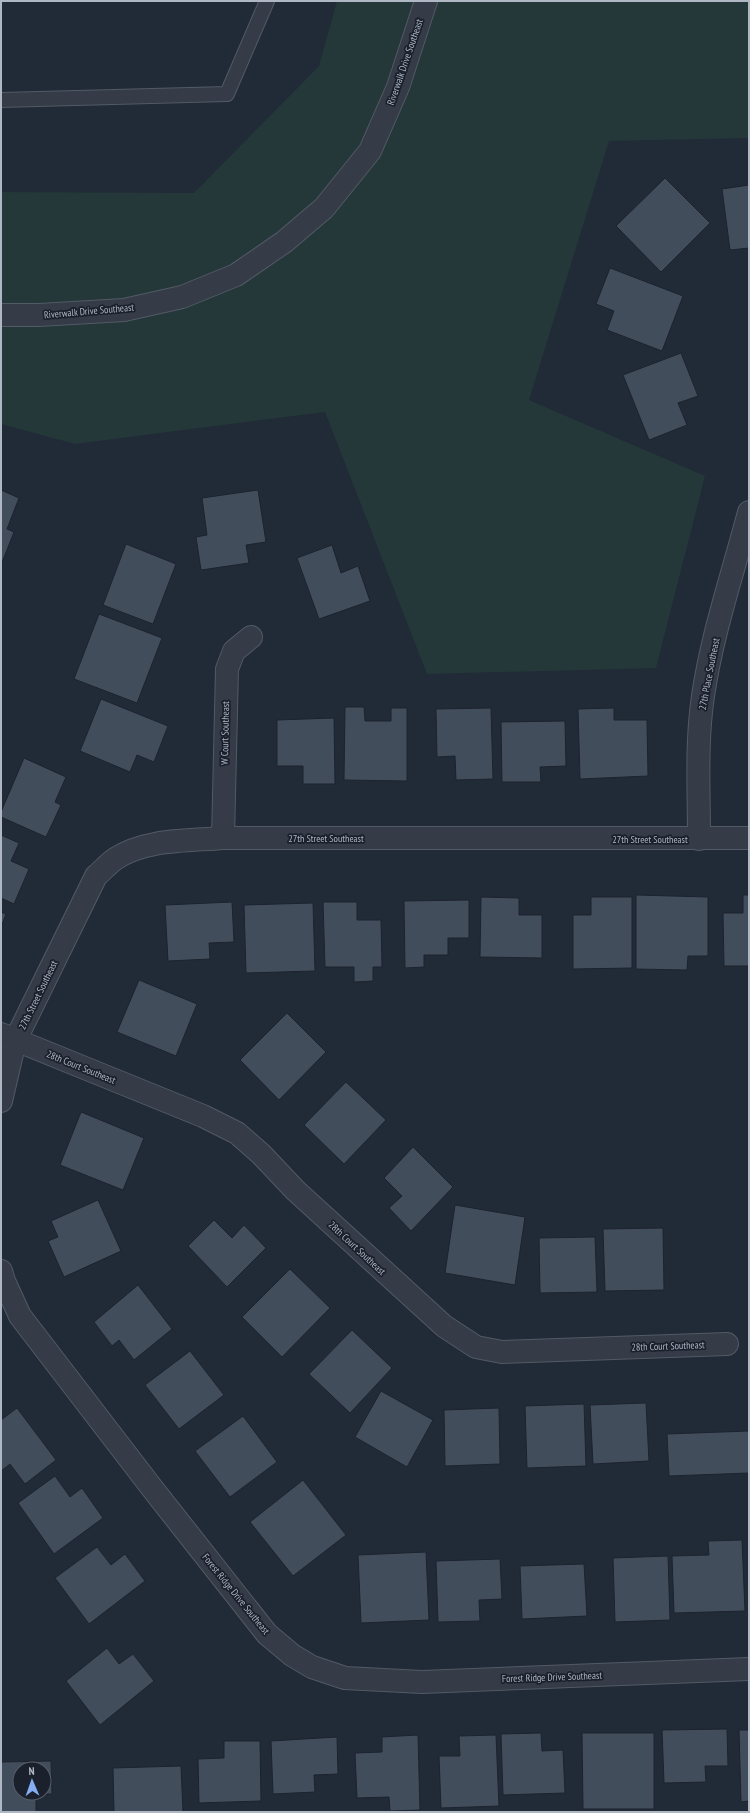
<svg xmlns="http://www.w3.org/2000/svg" width="750" height="1813" viewBox="0 0 750 1813" font-family="'PT Sans Narrow',sans-serif">
	<style>
		.green { fill: #243739 }
		.building { fill: #424d5c; stroke: #1c232e; fill-rule: evenodd }
		.lines { fill: none; stroke-linecap: round; stroke-linejoin: round }
		.service-casing { stroke: #525a65; stroke-width: 16 }
		.minor-casing { stroke: #525a65; stroke-width: 24 }
		.tertiary-casing { stroke: #525a65; stroke-width: 24 }
		.service { stroke: #353c48; stroke-width: 14 }
		.minor { stroke: #353c48; stroke-width: 22 }
		.tertiary { stroke: #353c48; stroke-width: 22 }
		.labels { text-anchor: middle; dominant-baseline: central; stroke-width: 3.5; stroke-linejoin: round; paint-order: stroke }
		.street-label { font-size: 10px; fill: #afb7c4; stroke: #1a212c }
	</style>
	<rect width="100%" height="100%" fill="#212a37"/>
	<!-- green -->
	<polygon class="green" points="337,1 749,1 749,138 609,141 529,400 705,476 656,668 427,674 325,412 75,444 1,424 1,192 194,193 319,66"/>
	<!-- building -->
	<g class="building">
		<polygon points="665,178 710,223 661,272 616,226"/>
		<polygon points="749,185 749,248 730,250 722,189"/>
		<polygon points="610,268 683,296 662,351 607,330 614,311 596,304"/>
		<polygon points="681,353 698,396 678,403 687,425 649,440 623,375"/>
		<polygon points="1,490 19,498 7,529 14,532 1,565"/>
		<polygon points="258,490 266,542 246,545 249,563 201,570 196,537 207,535 202,498"/>
		<polygon points="126,544 176,564 153,624 103,605"/>
		<polygon points="332,545 341,573 358,566 370,601 319,619 297,558"/>
		<polygon points="99,614 162,638 137,703 74,679"/>
		<polygon points="101,699 168,726 154,762 137,755 130,772 80,751"/>
		<polygon points="345,707 364,707 365,721 391,721 391,708 407,708 407,781 344,780"/>
		<polygon points="491,708 493,779 456,780 455,756 437,757 436,709"/>
		<polygon points="614,708 614,720 647,720 648,776 580,779 578,709"/>
		<polygon points="334,718 335,784 303,784 303,766 277,766 277,720"/>
		<polygon points="565,721 566,766 540,767 541,782 502,782 501,722"/>
		<polygon points="24,758 66,777 55,802 61,805 46,837 1,817 1,812"/>
		<polygon points="1,835 19,843 11,861 29,869 14,904 1,898"/>
		<polygon points="636,895 708,897 708,956 688,956 687,970 636,969"/>
		<polygon points="743,895 749,895 749,966 724,966 723,913 743,913"/>
		<polygon points="481,897 519,898 519,915 542,915 542,958 480,957"/>
		<polygon points="591,897 632,897 632,968 573,969 573,915 591,915"/>
		<polygon points="469,900 469,938 448,938 448,955 424,955 424,967 405,968 404,901"/>
		<polygon points="232,902 234,942 209,943 210,959 168,961 165,905"/>
		<polygon points="323,902 357,902 357,920 381,920 382,967 373,967 373,981 354,982 354,967 325,967"/>
		<polygon points="313,903 315,971 246,973 244,905"/>
		<polygon points="1,912 6,914 1,927"/>
		<polygon points="139,980 197,1004 176,1056 117,1032"/>
		<polygon points="287,1013 326,1052 279,1100 240,1060"/>
		<polygon points="346,1082 386,1120 344,1164 304,1125"/>
		<polygon points="81,1112 144,1138 123,1190 60,1165"/>
		<polygon points="413,1147 453,1187 411,1231 389,1208 402,1196 384,1178"/>
		<polygon points="98,1200 121,1251 64,1277 48,1241 58,1237 51,1221"/>
		<polygon points="455,1205 525,1217 515,1285 445,1273"/>
		<polygon points="214,1220 232,1238 244,1225 266,1248 227,1287 188,1246"/>
		<polygon points="663,1228 664,1290 605,1291 603,1229"/>
		<polygon points="595,1237 597,1292 540,1293 539,1238"/>
		<polygon points="290,1269 330,1308 282,1357 242,1317"/>
		<polygon points="138,1285 172,1329 134,1360 119,1340 112,1346 94,1322"/>
		<polygon points="352,1330 392,1368 350,1413 309,1374"/>
		<polygon points="190,1351 224,1395 179,1429 145,1385"/>
		<polygon points="381,1391 433,1420 407,1467 355,1437"/>
		<polygon points="646,1403 649,1461 593,1464 590,1405"/>
		<polygon points="584,1404 586,1466 527,1468 525,1406"/>
		<polygon points="17,1408 56,1460 25,1484 10,1464 1,1471 1,1420"/>
		<polygon points="499,1408 500,1464 445,1466 444,1410"/>
		<polygon points="243,1416 277,1462 230,1497 195,1451"/>
		<polygon points="749,1431 749,1473 669,1476 667,1434"/>
		<polygon points="55,1476 70,1497 82,1488 103,1518 54,1554 18,1503"/>
		<polygon points="303,1480 346,1535 293,1576 250,1522"/>
		<polygon points="742,1540 745,1611 674,1613 672,1556 709,1555 708,1541"/>
		<polygon points="97,1547 111,1565 125,1554 145,1581 89,1624 55,1578"/>
		<polygon points="426,1552 429,1620 361,1623 358,1555"/>
		<polygon points="668,1556 670,1620 615,1622 613,1558"/>
		<polygon points="500,1559 502,1599 479,1600 480,1621 438,1622 436,1561"/>
		<polygon points="584,1564 587,1616 522,1619 520,1566"/>
		<polygon points="107,1648 119,1664 133,1654 154,1681 100,1725 66,1681"/>
		<polygon points="727,1729 728,1766 705,1766 706,1782 664,1783 662,1730"/>
		<polygon points="739,1730 749,1730 749,1801 741,1802"/>
		<polygon points="541,1733 542,1751 563,1750 565,1793 503,1795 501,1734"/>
		<polygon points="582,1733 654,1733 654,1809 583,1809"/>
		<polygon points="418,1735 420,1810 390,1811 389,1797 357,1798 355,1753 382,1752 382,1737"/>
		<polygon points="496,1735 499,1806 441,1808 439,1756 460,1756 459,1736"/>
		<polygon points="337,1737 338,1774 314,1775 315,1792 273,1794 271,1741"/>
		<polygon points="224,1741 260,1741 261,1801 199,1803 198,1759 224,1758"/>
		<path d="M51 1761 52 1794H36V1812H1V1762ZM20 1769H44V1793H20Z"/>
		<polygon points="181,1766 183,1812 114,1812 113,1768"/>
	</g>
	<g class="lines">
		<defs>
			<polyline id="service" points="1,100 227,94 267,1"/>
			<g id="minor">
				<polyline points="223,838 227,669 234,651 251,637"/>
				<path d="M699 839C699 791 696 743 703 696 712 634 733 573 749 512"/>
				<polyline points="1,1034 203,1116 237,1133 261,1154 295,1190 444,1326 476,1347 502,1352 727,1344"/>
				<path d="M1 1101 15 1041 96 876C102 871 108 864 115 859 145 839 187 841 223 838H749"/>
				<polyline points="1,1271 4,1281 20,1316 152,1488 267,1634 292,1655 312,1667 345,1678 422,1682 749,1669"/>
			</g>
			<polyline id="tertiary" points="1,315 39,315 124,310 182,297 236,275 284,242 324,208 370,151 398,87 426,1"/>
		</defs>
		<!-- service casing -->
		<use href="#service" class="service-casing"/>
		<!-- minor casing -->
		<use href="#minor" class="minor-casing"/>
		<!-- tertiary casing -->
		<use href="#tertiary" class="tertiary-casing"/>
		<!-- service -->
		<use href="#service" class="service"/>
		<!-- minor -->
		<use href="#minor" class="minor"/>
		<!-- tertiary -->
		<use href="#tertiary" class="tertiary"/>
	</g>
	<g class="labels">
		<!-- street labels -->
		<g class="street-label">
			<text transform="translate(405 62) rotate(-71)">Riverwalk Drive Southeast</text>
			<text transform="translate(89 311) rotate(-5)">Riverwalk Drive Southeast</text>
			<text transform="translate(709 674) rotate(-79)">27th Place Southeast</text>
			<text transform="translate(225 733) rotate(-89)">W Court Southeast</text>
			<text x="326" y="838">27th Street Southeast</text>
			<text x="650" y="839">27th Street Southeast</text>
			<text transform="translate(38 995) rotate(-64)">27th Street Southeast</text>
			<text transform="translate(81 1067) rotate(22)">28th Court Southeast</text>
			<text transform="translate(357 1248) rotate(43)">28th Court Southeast</text>
			<text transform="translate(668 1346) rotate(-2)">28th Court Southeast</text>
			<text transform="translate(236 1594) rotate(51)">Forest Ridge Drive Southeast</text>
			<text transform="translate(552 1677) rotate(-2)">Forest Ridge Drive Southeast</text>
		</g>
	</g>
	<!-- border -->
	<rect width="750" height="1813" fill="none" stroke="#afb7c4" stroke-width="4"/>
	<!-- north arrow -->
	<g transform="translate(32 1781) rotate(358)"><circle r="19" fill="#1a212c" stroke="#565d69"/>
	<path d="M0-3L7 15L0 10L-7 15Z" fill="#85adf3"/>
	<text y="-6" font-size="11" font-weight="bold" text-anchor="middle" fill="#afb7c4">N</text>
	</g>
</svg>
